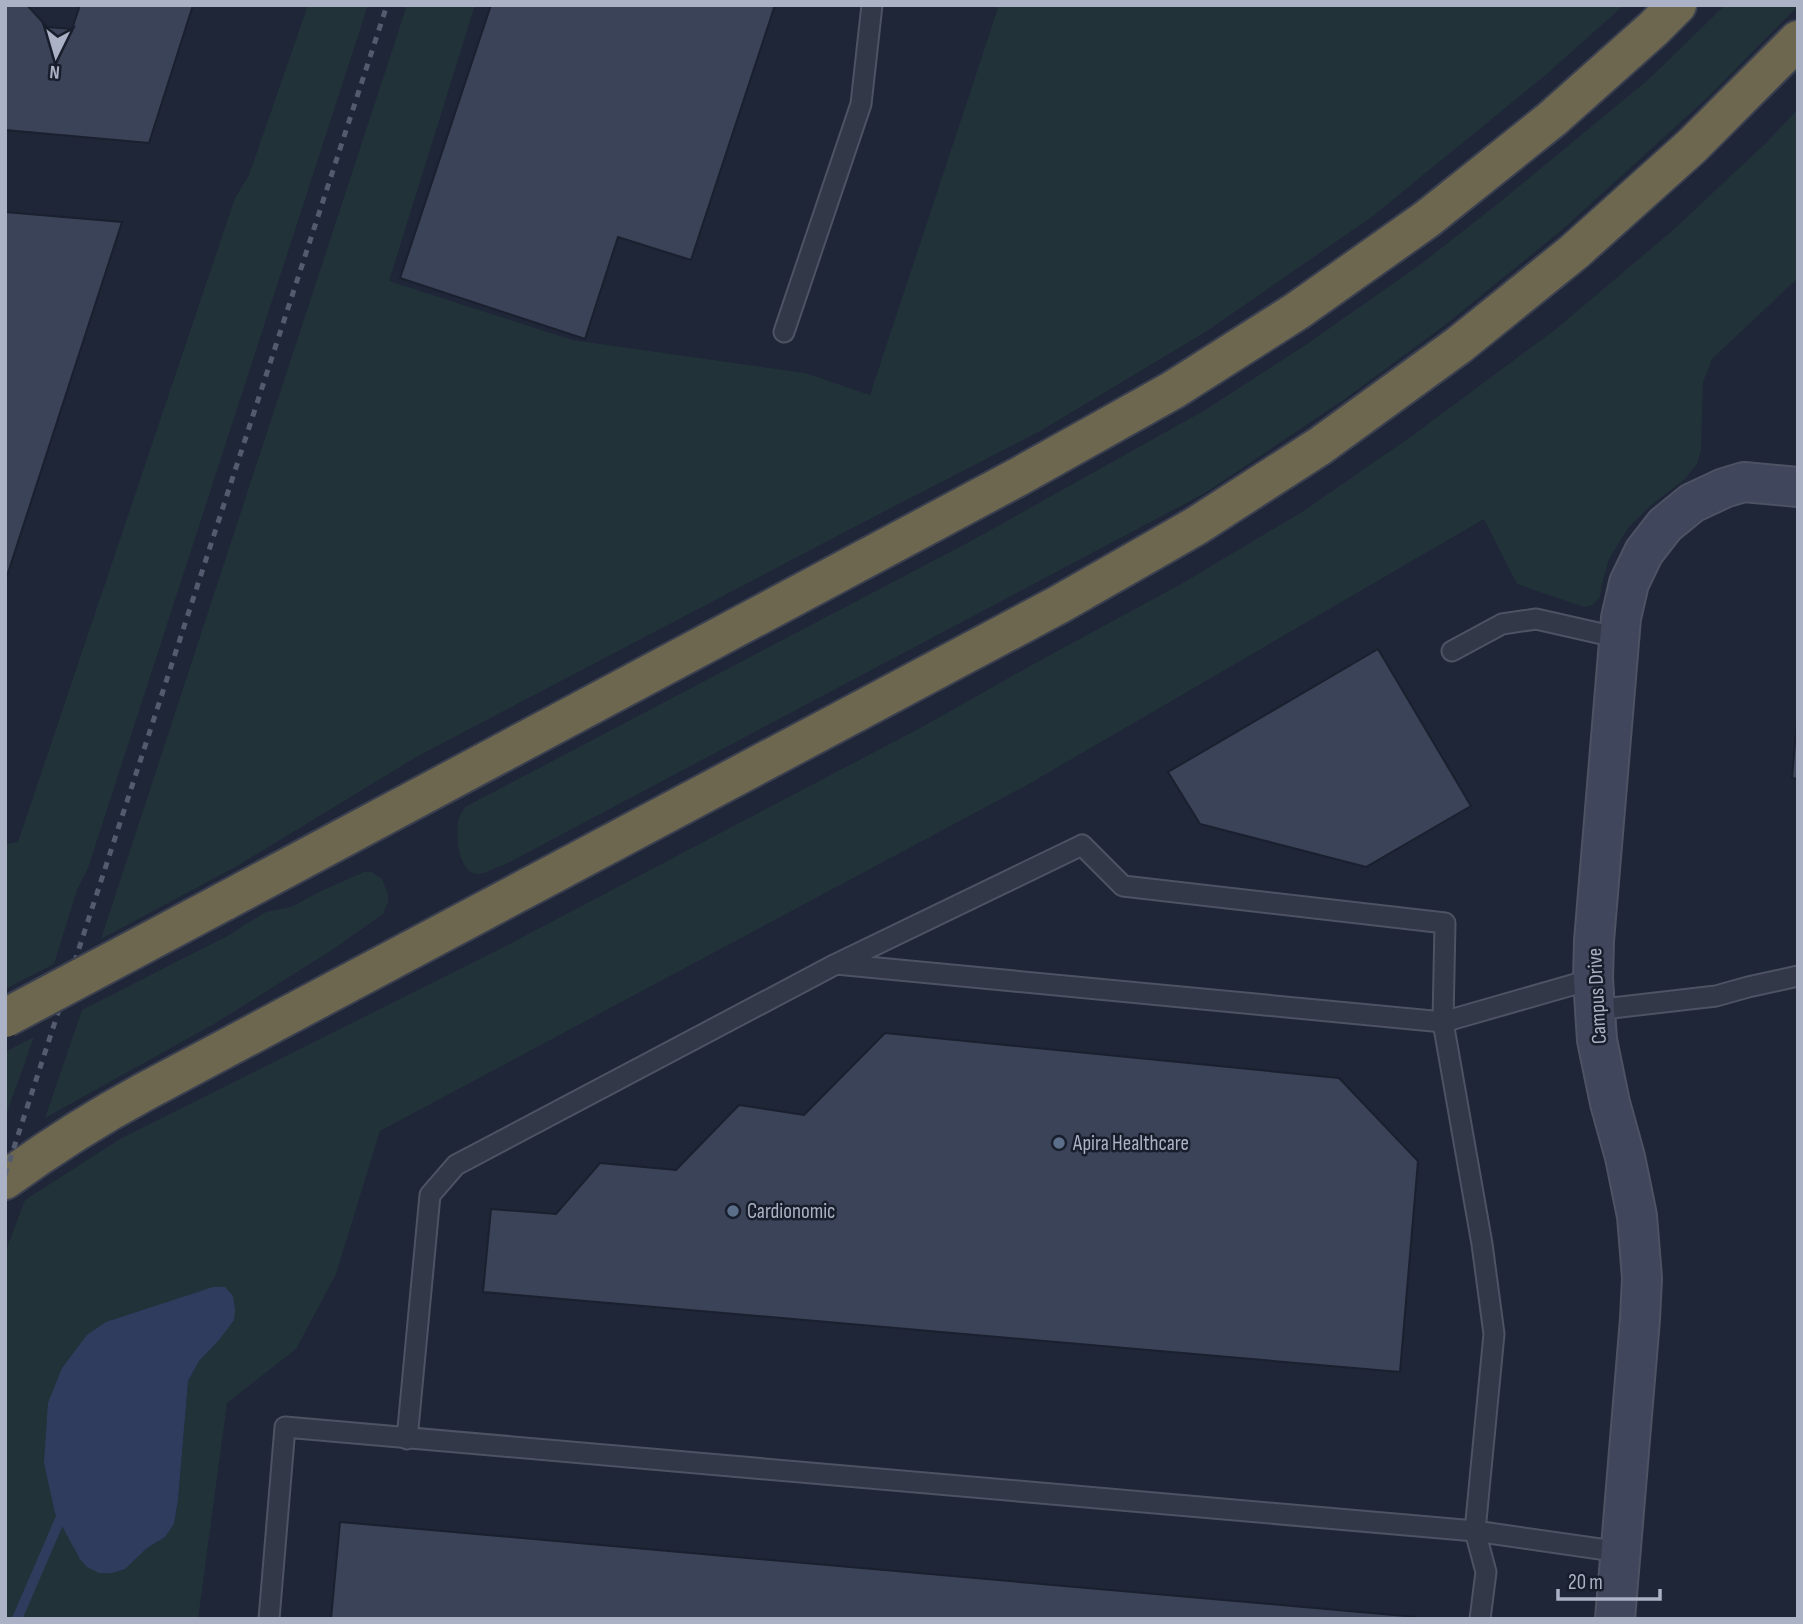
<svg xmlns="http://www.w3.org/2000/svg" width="1803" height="1624" viewBox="0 0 1803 1624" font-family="'Sofia Sans Condensed',sans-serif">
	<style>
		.green { fill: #213239; fill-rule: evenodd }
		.water { fill: #303c5e }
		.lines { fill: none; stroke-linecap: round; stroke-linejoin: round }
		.stream { stroke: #303c5e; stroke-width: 10 }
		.building { fill: #3b4358; stroke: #1a202e; stroke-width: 2 }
		.lane-casing { stroke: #4d5363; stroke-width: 23 }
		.secondary-casing { stroke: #4d5363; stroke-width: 42 }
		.highway-casing { stroke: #3a404f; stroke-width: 42 }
		.lane { stroke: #323848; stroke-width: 19 }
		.secondary { stroke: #40465b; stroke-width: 38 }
		.highway { stroke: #6e674f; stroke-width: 38 }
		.rail { stroke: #545b6f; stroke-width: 5; stroke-dasharray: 7 7; stroke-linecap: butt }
		.highway-bridge-casing { stroke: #3a404f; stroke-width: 42; stroke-linecap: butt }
		.highway-bridge { stroke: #6e674f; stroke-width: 38 }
		.service-dot { fill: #5c6f8a; stroke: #181e2c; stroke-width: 2.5 }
		.labels { text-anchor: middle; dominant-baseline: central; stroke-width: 5; stroke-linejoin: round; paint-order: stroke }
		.street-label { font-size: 21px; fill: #acb2c5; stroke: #181e2c }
		.poi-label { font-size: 21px; fill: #acb2c5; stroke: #181e2c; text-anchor: start }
	</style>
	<rect width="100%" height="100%" fill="#1f2638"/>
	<!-- green -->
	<g class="green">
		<polygon points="308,5 368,5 88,868 77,890 54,964 5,989 5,844 18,842 235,198 249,175"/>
		<polygon points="407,5 475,5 389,281 572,340 805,373 870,395 999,5 1624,5 1548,73 1373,216 1207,331 1042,430 860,524 418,756 237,866 101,939"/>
		<path d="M1725 5 1798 6 1707 98 1563 229 1445 325 1342 401 1205 493 504 865C496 867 485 874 478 874 458 873 456 836 458 822 459 816 462 812 465 807L971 541 1205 410 1307 344 1421 264 1500 202 1649 79Z"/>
		<path d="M1798 109V278L1712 359 1703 382 1701 450 1697 464 1685 479 1650 506 1628 528 1609 559 1602 583 1600 597 1592 605 1584 607 1517 584 1484 519 1027 785 380 1131 336 1274 296 1349 227 1403 198 1619H5V1253L25 1200 120 1139 494 952 922 727 1039 661 1181 584 1302 512 1409 438 1556 329 1672 231 1768 141ZM197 1292 219 1340 199 1361 188 1381 178 1500 174 1524 165 1537 147 1548 130 1564 176 1300Z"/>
		<polygon points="364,872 372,872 382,879 388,894 388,902 383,914 332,950 214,1024 45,1118 82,1010 233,933 244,925 266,912 291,907 321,891"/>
		<polygon points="34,1037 5,1118 5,1052"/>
	</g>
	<!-- water -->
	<polygon class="water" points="213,1287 225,1287 233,1296 235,1310 234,1320 219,1340 199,1361 188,1381 178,1500 174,1524 165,1537 147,1548 125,1569 112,1573 99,1573 87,1567 80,1559 55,1513 44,1463 48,1403 62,1368 87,1335 106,1322"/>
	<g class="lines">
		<!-- stream -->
		<polyline class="stream" points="17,1619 64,1510"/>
	</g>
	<!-- building -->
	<g class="building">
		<polygon points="5,5 27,5 47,27 72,29 80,5 193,5 149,143 5,130"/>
		<polygon points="491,5 775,5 691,260 618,237 585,339 400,278"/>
		<polygon points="5,212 122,222 5,582"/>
		<polygon points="1378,649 1471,806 1366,867 1200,824 1168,772"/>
		<polygon points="1798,708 1798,779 1792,778"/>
		<polygon points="885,1033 1339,1078 1418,1161 1400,1372 483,1292 491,1209 556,1214 600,1163 676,1170 739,1105 804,1115"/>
		<polygon points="340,1522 1416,1617 1416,1619 331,1619"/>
	</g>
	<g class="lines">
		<defs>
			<g id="lane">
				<polyline points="784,332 861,104 872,5"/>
				<polyline points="1452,651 1502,624 1536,619 1620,638"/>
				<polyline points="1595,1010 1716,996 1748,987 1798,976"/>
				<polyline points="407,1439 430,1195 456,1165 836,964 1082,845 1123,886 1445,923 1443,1022 836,964"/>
				<polyline points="269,1619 285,1427 1475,1531 1621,1552"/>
				<polyline points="1480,1619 1486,1572 1475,1531 1494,1334 1482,1244 1443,1022 1593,979"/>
			</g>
			<polyline id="secondary" points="1615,1619 1640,1319 1642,1278 1637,1216 1625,1157 1610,1103 1597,1040 1593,979 1594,941 1621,618 1629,583 1644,552 1665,525 1692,503 1724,488 1744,482 1798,487"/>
			<g id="highway">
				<polyline points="223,902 1018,477 1173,390 1297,311 1427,219 1552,119 1653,29 1677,5"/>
				<path d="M5 1180C49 1148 96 1118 144 1092L1058 605 1196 526 1320 446 1459 345 1574 252 1692 146 1798 40"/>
			</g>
		</defs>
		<!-- lane casing -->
		<use href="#lane" class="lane-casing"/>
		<!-- secondary casing -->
		<use href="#secondary" class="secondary-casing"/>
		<!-- highway casing -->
		<use href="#highway" class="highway-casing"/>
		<!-- lane -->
		<use href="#lane" class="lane"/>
		<!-- secondary -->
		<use href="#secondary" class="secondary"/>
		<!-- highway -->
		<use href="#highway" class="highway"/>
		<!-- rail -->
		<polyline class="rail" points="5,1175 387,5"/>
		<defs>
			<polyline id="highway-bridge" points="5,1018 223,902"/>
		</defs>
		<!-- highway-bridge casing -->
		<use href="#highway-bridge" class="highway-bridge-casing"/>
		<!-- highway-bridge -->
		<use href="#highway-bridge" class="highway-bridge"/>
	</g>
	<!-- markers -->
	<g class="service-dot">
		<circle cx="1059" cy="1143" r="7"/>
		<circle cx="733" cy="1211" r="7"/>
	</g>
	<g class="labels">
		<!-- street labels -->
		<g class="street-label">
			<text transform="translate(1597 996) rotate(-93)">Campus Drive</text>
		</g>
		<!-- poi labels -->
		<g class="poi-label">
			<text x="1073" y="1143">Apira Healthcare</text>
			<text x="747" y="1211">Cardionomic</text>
		</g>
	</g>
	<!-- border -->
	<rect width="1803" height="1624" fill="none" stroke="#acb2c5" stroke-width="14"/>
	<!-- north arrow -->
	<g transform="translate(56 56) rotate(185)" stroke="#181e2c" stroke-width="5" paint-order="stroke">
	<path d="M0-5L12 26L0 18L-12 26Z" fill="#acb2c5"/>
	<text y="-10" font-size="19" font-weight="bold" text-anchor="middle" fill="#acb2c5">N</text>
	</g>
	<!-- scale -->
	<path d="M1558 1589v10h102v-10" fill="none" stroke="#acb2c5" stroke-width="3.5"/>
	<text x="1568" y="1589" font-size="21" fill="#acb2c5" stroke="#181e2c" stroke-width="5" paint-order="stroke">20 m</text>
</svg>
